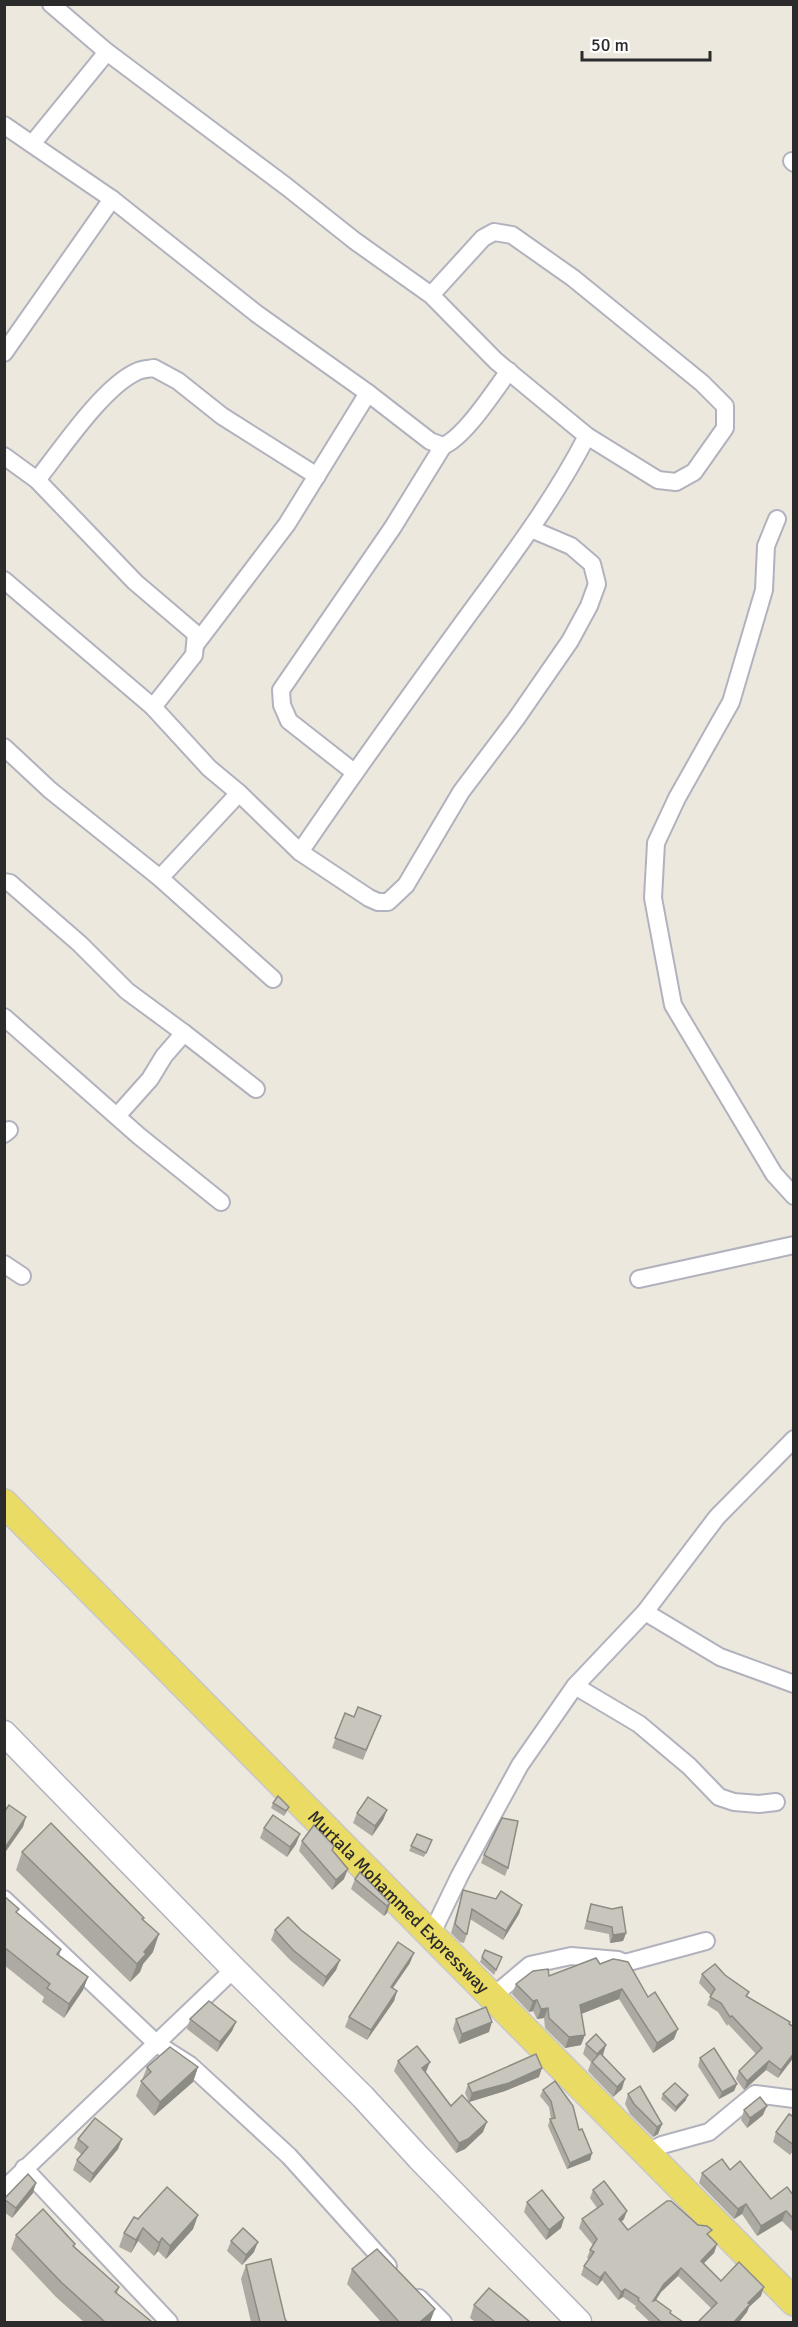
<svg xmlns="http://www.w3.org/2000/svg" width="798" height="2327" viewBox="0 0 798 2327" font-family="Signika,sans-serif">
	<style>
		.lines { fill: none; stroke-linecap: round; stroke-linejoin: round }
		.street-casing { stroke: #b1b2be; stroke-width: 20 }
		.secondary-casing { stroke: #b1b2be; stroke-width: 27 }
		.primary-casing { stroke: #c8c8c8; stroke-width: 30 }
		.street { stroke: #fff; stroke-width: 16 }
		.secondary { stroke: #fff; stroke-width: 24 }
		.primary { stroke: #eadb65; stroke-width: 27 }
		.wall { fill: #acaaa2 }
		.shaded-wall { fill: #8c8b84 }
		.building { fill: #c8c6bc; stroke: #8c8b84; stroke-width: 1.5 }
		.labels { text-anchor: middle; dominant-baseline: central; stroke-width: 6; stroke-linejoin: round; paint-order: stroke }
		.street-label { font-size: 18px; fill: #2b2b2b; stroke: #fff }
	</style>
	<rect width="100%" height="100%" fill="#ece8de"/>
	<g class="lines">
		<defs>
			<g id="street">
				<polyline points="51,4 107,52 287,187 355,241 431,295 496,361 587,436 658,480 676,482 694,472 725,428 725,406 702,383 573,278 512,235 494,232 483,238 431,295"/>
				<path d="M4 125 112 199 257 314 368 393 430 441 443 446C465 437 494 391 509 371"/>
				<polyline points="32,144 107,52"/>
				<polyline points="792,161 794,163"/>
				<polyline points="4,353 112,199"/>
				<polyline points="4,456 37,480 135,582 196,634 194,655 153,707"/>
				<path d="M37 480C61 450 102 388 136 372 141 369 148 369 154 368L178 381 222 416 317 476"/>
				<polyline points="777,519 766,546 764,590 731,702 677,798 656,843 653,898 673,1005 774,1174 794,1196"/>
				<polyline points="4,580 153,707 209,768 239,793 300,852 369,898 378,902 388,902 406,885 461,792 516,719 570,641 589,606 597,584 592,564 571,546 531,529"/>
				<polyline points="196,644 287,524 368,393"/>
				<polyline points="4,747 50,790 160,878 273,979"/>
				<polyline points="354,772 289,721 282,705 281,690 393,527 443,446"/>
				<path d="M300 852C353 774 408 698 464 621 508 561 553 502 587 436"/>
				<polyline points="160,878 239,793"/>
				<polyline points="4,882 10,883 80,944 127,991 184,1033 164,1056 150,1079 117,1116"/>
				<polyline points="4,1017 139,1136 221,1202"/>
				<polyline points="184,1033 256,1089"/>
				<polyline points="4,1134 9,1130"/>
				<polyline points="4,1264 22,1276"/>
				<polyline points="639,1279 794,1245"/>
				<polyline points="645,1612 720,1657 794,1684"/>
				<polyline points="575,1686 639,1724 689,1766 719,1797 734,1802 759,1804 776,1802"/>
				<polyline points="4,1899 157,2044 190,2065 289,2156 388,2266"/>
				<polyline points="431,1935 460,1875 520,1765 575,1686 645,1612 717,1517 794,1439"/>
				<polyline points="492,1997 530,1965 571,1956 618,1960 625,1963 706,1941"/>
				<polyline points="646,2153 662,2145 709,2132 755,2094 794,2099"/>
				<polyline points="24,2168 169,2322"/>
				<polyline points="4,2189 234,1969"/>
				<polyline points="419,2298 443,2322"/>
			</g>
			<polyline id="secondary" points="4,1733 234,1969 363,2097 419,2158 579,2322"/>
			<g id="primary">
				<path id="s1" d="M4 1503 794 2302"/>
			</g>
		</defs>
		<!-- street casing -->
		<use href="#street" class="street-casing"/>
		<!-- secondary casing -->
		<use href="#secondary" class="secondary-casing"/>
		<!-- primary casing -->
		<use href="#primary" class="primary-casing"/>
		<!-- street -->
		<use href="#street" class="street"/>
		<!-- secondary -->
		<use href="#secondary" class="secondary"/>
		<!-- primary -->
		<use href="#primary" class="primary"/>
	</g>
	<!-- wall -->
	<g class="wall">
		<polygon points="345,1713 354,1717 381,1716 363,1760 332,1748"/>
		<polygon points="273,1803 287,1812 284,1816 271,1808"/>
		<polygon points="387,1810 383,1820 372,1836 353,1823 357,1813"/>
		<polygon points="264,1828 300,1834 296,1844 287,1857 260,1838"/>
		<polygon points="417,1834 432,1840 424,1857 409,1851"/>
		<polygon points="302,1841 334,1846 333,1851 344,1879 332,1890 299,1851"/>
		<polygon points="22,1852 143,1920 153,1952 143,1964 140,1972 130,1982 16,1870"/>
		<polygon points="484,1855 508,1868 505,1876 481,1863"/>
		<polygon points="355,1879 390,1903 387,1913 384,1916 351,1889"/>
		<polygon points="463,1890 496,1899 522,1905 519,1914 503,1940 470,1919 467,1934 464,1943 460,1942 451,1933"/>
		<polygon points="4,1896 17,1913 61,1949 59,1956 88,1977 83,1990 64,2018 42,2002 44,1997 4,1965"/>
		<polygon points="591,1904 626,1933 623,1941 610,1943 609,1934 584,1929"/>
		<polygon points="275,1930 301,1930 340,1960 336,1970 323,1987 290,1960 271,1940"/>
		<polygon points="485,1950 502,1957 494,1975 480,1962"/>
		<polygon points="410,1963 393,1988 397,1991 394,2001 367,2040 345,2027 349,2017"/>
		<polygon points="600,1964 674,2039 653,2053 619,1999 581,2014 581,2045 565,2048 545,2028 544,2018 537,2019 533,2011 529,2012 512,1994 516,1984"/>
		<polygon points="702,1974 725,1975 749,1992 747,1996 794,2027 794,2057 778,2078 766,2070 744,2090 736,2079 739,2071 756,2054 728,2024 727,2026 718,2012 707,2005 711,1996 699,1983"/>
		<polygon points="190,2019 236,2022 232,2031 217,2052 187,2029"/>
		<polygon points="456,2019 489,2032 459,2044 453,2029"/>
		<polygon points="586,2044 603,2055 602,2056 622,2089 613,2097 588,2071 591,2062 583,2054"/>
		<polygon points="700,2058 737,2084 734,2091 719,2099 698,2066"/>
		<polygon points="398,2061 426,2072 425,2073 451,2106 483,2132 465,2149 456,2153 394,2071"/>
		<polygon points="147,2067 198,2067 193,2082 154,2116 136,2096"/>
		<polygon points="539,2077 505,2091 469,2102 465,2093 468,2084"/>
		<polygon points="543,2090 579,2130 592,2153 590,2160 567,2169 548,2126 550,2119 551,2119 549,2107 540,2096"/>
		<polygon points="628,2094 662,2124 658,2134 653,2137 630,2114 625,2104"/>
		<polygon points="663,2094 686,2100 675,2112 661,2099"/>
		<polygon points="744,2110 763,2115 747,2128 741,2120"/>
		<polygon points="794,2117 794,2150 790,2155 773,2142 776,2132"/>
		<polygon points="78,2139 122,2139 118,2149 90,2183 73,2170 77,2160 81,2154 74,2148"/>
		<polygon points="730,2170 771,2199 794,2196 794,2233 782,2221 757,2236 742,2214 734,2219 699,2183 702,2173"/>
		<polygon points="593,2190 624,2219 621,2222 628,2230 710,2237 717,2244 714,2253 704,2263 721,2281 761,2296 749,2307 747,2312 739,2322 698,2322 712,2309 678,2276 661,2292 656,2300 671,2311 670,2313 683,2322 650,2322 635,2308 636,2306 623,2297 618,2300 602,2280 597,2286 581,2275 584,2266 589,2259 587,2258 590,2250 593,2245 579,2228 582,2219 597,2208 590,2198"/>
		<polygon points="33,2193 12,2218 4,2212 4,2199"/>
		<polygon points="527,2202 564,2218 561,2228 546,2240 524,2212"/>
		<polygon points="198,2215 193,2229 166,2259 158,2251 154,2256 138,2241 131,2253 119,2247 124,2233"/>
		<polygon points="16,2235 75,2244 74,2246 119,2287 117,2294 152,2322 84,2322 56,2297 11,2249"/>
		<polygon points="231,2241 254,2252 242,2265 227,2251"/>
		<polygon points="246,2265 285,2319 287,2322 251,2322 241,2279"/>
		<polygon points="352,2269 430,2322 381,2322 347,2284"/>
		<polygon points="474,2305 530,2322 475,2322 470,2318"/>
	</g>
	<!-- shaded-wall -->
	<g class="shaded-wall">
		<polygon points="387,1810 383,1820 372,1836 375,1826"/>
		<polygon points="26,1817 23,1827 4,1854 4,1849"/>
		<polygon points="300,1834 296,1844 287,1857 290,1847"/>
		<polygon points="348,1869 344,1879 332,1890 336,1880"/>
		<polygon points="390,1903 387,1913 384,1916 387,1906"/>
		<polygon points="522,1905 519,1914 503,1940 506,1931"/>
		<polygon points="626,1933 623,1941 610,1943 613,1935"/>
		<polygon points="159,1934 153,1952 143,1964 140,1972 130,1982 137,1964 144,1952"/>
		<polygon points="414,1953 410,1963 387,1996 391,1987"/>
		<polygon points="340,1960 336,1970 323,1987 326,1977"/>
		<polygon points="88,1977 83,1990 64,2018 69,2004"/>
		<polygon points="622,1989 619,1999 576,2016 580,2005"/>
		<polygon points="397,1991 394,2001 367,2040 371,2030"/>
		<polygon points="537,2000 533,2011 529,2012 533,2001"/>
		<polygon points="548,2008 544,2018 537,2019 541,2009"/>
		<polygon points="236,2022 232,2031 217,2052 220,2042"/>
		<polygon points="492,2022 489,2032 459,2044 462,2034"/>
		<polygon points="678,2029 674,2039 653,2053 657,2043"/>
		<polygon points="585,2035 581,2045 565,2048 569,2037"/>
		<polygon points="606,2045 603,2055 593,2064 597,2054"/>
		<polygon points="794,2053 794,2057 778,2078 781,2070"/>
		<polygon points="769,2061 766,2070 744,2090 747,2081"/>
		<polygon points="430,2062 426,2072 418,2078 422,2068"/>
		<polygon points="198,2067 193,2082 154,2116 160,2102"/>
		<polygon points="542,2068 539,2077 505,2091 469,2102 472,2093"/>
		<polygon points="625,2079 622,2089 613,2097 617,2087"/>
		<polygon points="737,2084 734,2091 719,2099 722,2092"/>
		<polygon points="688,2095 686,2100 675,2112 676,2107"/>
		<polygon points="767,2106 763,2115 747,2128 750,2118"/>
		<polygon points="487,2122 483,2132 465,2149 456,2153 459,2143"/>
		<polygon points="662,2124 658,2134 653,2137 657,2127"/>
		<polygon points="122,2139 118,2149 90,2183 93,2174"/>
		<polygon points="592,2153 590,2160 567,2169 570,2163"/>
		<polygon points="36,2183 33,2193 12,2218 16,2208"/>
		<polygon points="746,2204 742,2214 734,2219 738,2209"/>
		<polygon points="627,2211 624,2219 616,2227 619,2219"/>
		<polygon points="786,2211 782,2221 757,2236 761,2226"/>
		<polygon points="198,2215 193,2229 166,2259 170,2246"/>
		<polygon points="564,2218 561,2228 546,2240 549,2230"/>
		<polygon points="143,2228 138,2241 131,2253 136,2240"/>
		<polygon points="162,2238 158,2251 154,2256 159,2243"/>
		<polygon points="258,2242 254,2252 242,2265 246,2255"/>
		<polygon points="717,2244 714,2253 698,2269 701,2261"/>
		<polygon points="681,2268 678,2276 661,2292 650,2309 653,2301 664,2284"/>
		<polygon points="605,2272 602,2280 597,2286 600,2278"/>
		<polygon points="764,2287 761,2296 749,2307 747,2312 739,2322 734,2322 748,2303"/>
		<polygon points="625,2289 623,2297 618,2300 621,2292"/>
		<polygon points="435,2309 430,2322 420,2322"/>
	</g>
	<!-- building -->
	<g class="building">
		<polygon points="358,1707 381,1716 366,1750 335,1738 345,1713 354,1717"/>
		<polygon points="278,1796 289,1807 286,1811 273,1803"/>
		<polygon points="368,1797 387,1810 375,1826 357,1813"/>
		<polygon points="9,1805 26,1817 4,1849 4,1812"/>
		<polygon points="273,1815 300,1834 290,1847 264,1828"/>
		<polygon points="502,1818 518,1821 508,1868 484,1855"/>
		<polygon points="51,1823 144,1918 142,1919 159,1934 144,1952 146,1954 137,1964 22,1852"/>
		<polygon points="314,1825 334,1846 332,1850 348,1869 336,1880 302,1841"/>
		<polygon points="417,1834 432,1840 426,1853 411,1846"/>
		<polygon points="360,1872 390,1903 387,1906 355,1879"/>
		<polygon points="463,1890 496,1899 501,1891 522,1905 506,1931 472,1909 467,1934 464,1933 455,1924"/>
		<polygon points="4,1896 19,1909 16,1912 61,1949 57,1954 88,1977 69,2004 47,1988 50,1984 4,1947"/>
		<polygon points="591,1904 612,1909 622,1907 626,1933 613,1935 612,1927 587,1921"/>
		<polygon points="288,1917 301,1930 340,1960 326,1977 293,1950 275,1930"/>
		<polygon points="398,1942 414,1953 391,1987 397,1991 371,2030 349,2017"/>
		<polygon points="485,1950 502,1957 496,1970 482,1957"/>
		<polygon points="596,1958 600,1964 613,1959 619,1960 628,1962 648,1997 655,1992 678,2029 657,2043 622,1989 580,2005 585,2035 569,2037 549,2018 548,2008 541,2009 537,2000 533,2001 516,1984 533,1971 548,1969 549,1976"/>
		<polygon points="715,1964 725,1975 749,1992 746,1996 790,2022 789,2024 794,2027 794,2053 781,2070 769,2061 747,2081 739,2071 762,2048 732,2016 730,2017 721,2003 710,1997 715,1989 702,1974"/>
		<polygon points="209,2001 236,2022 220,2042 190,2019"/>
		<polygon points="486,2007 492,2022 462,2034 456,2019"/>
		<polygon points="596,2034 606,2045 597,2054 586,2044"/>
		<polygon points="417,2046 430,2062 422,2068 451,2106 462,2095 487,2122 468,2139 459,2143 398,2061"/>
		<polygon points="170,2047 198,2067 160,2102 141,2081 151,2072 147,2067"/>
		<polygon points="714,2048 737,2084 722,2092 700,2058"/>
		<polygon points="600,2053 625,2079 617,2087 592,2062"/>
		<polygon points="536,2054 542,2068 509,2083 472,2093 468,2084"/>
		<polygon points="555,2081 573,2106 579,2130 582,2129 592,2153 570,2163 550,2119 555,2118 551,2101 543,2090"/>
		<polygon points="675,2083 688,2095 676,2107 663,2094"/>
		<polygon points="640,2086 662,2124 657,2127 634,2104 628,2094"/>
		<polygon points="760,2097 767,2106 750,2118 744,2110"/>
		<polygon points="789,2114 794,2117 794,2145 776,2132"/>
		<polygon points="95,2118 122,2139 93,2174 77,2160 88,2147 78,2139"/>
		<polygon points="722,2159 730,2170 740,2161 771,2199 787,2187 794,2196 794,2219 786,2211 761,2226 746,2204 738,2209 702,2173"/>
		<polygon points="28,2174 36,2183 16,2208 4,2199"/>
		<polygon points="604,2181 627,2211 619,2219 628,2230 667,2201 671,2201 698,2225 707,2226 712,2230 707,2234 717,2244 701,2261 721,2281 739,2262 764,2287 748,2303 750,2304 734,2322 698,2322 717,2303 681,2268 664,2284 653,2301 656,2300 671,2311 670,2313 683,2322 661,2322 638,2300 639,2298 625,2289 621,2292 605,2272 600,2278 584,2266 594,2252 590,2250 597,2239 582,2219 603,2204 593,2190"/>
		<polygon points="167,2187 198,2215 170,2246 162,2238 159,2243 143,2228 136,2240 124,2233 134,2217 138,2219"/>
		<polygon points="542,2190 564,2218 549,2230 527,2202"/>
		<polygon points="43,2209 75,2244 73,2246 119,2287 115,2292 152,2322 105,2322 61,2282 16,2235"/>
		<polygon points="243,2228 258,2242 246,2255 231,2241"/>
		<polygon points="377,2249 435,2309 420,2322 399,2322 352,2269"/>
		<polygon points="271,2259 285,2319 287,2322 260,2322 246,2265"/>
		<polygon points="489,2288 530,2322 495,2322 474,2305"/>
	</g>
	<g class="labels">
		<!-- street labels -->
		<g class="street-label">
			<text stroke="none"><textPath href="#s1" startOffset="561">Murtala Mohammed Expressway</textPath></text>
		</g>
	</g>
	<!-- border -->
	<rect width="798" height="2327" fill="none" stroke="#2b2b2b" stroke-width="12"/>
	<!-- scale -->
	<path d="M582 51v9h128v-9" fill="none" stroke="#2b2b2b" stroke-width="3"/>
	<text x="591" y="51" font-size="18" fill="#2b2b2b" stroke="#ffffff" stroke-width="4.5" paint-order="stroke">50 m</text>
</svg>
